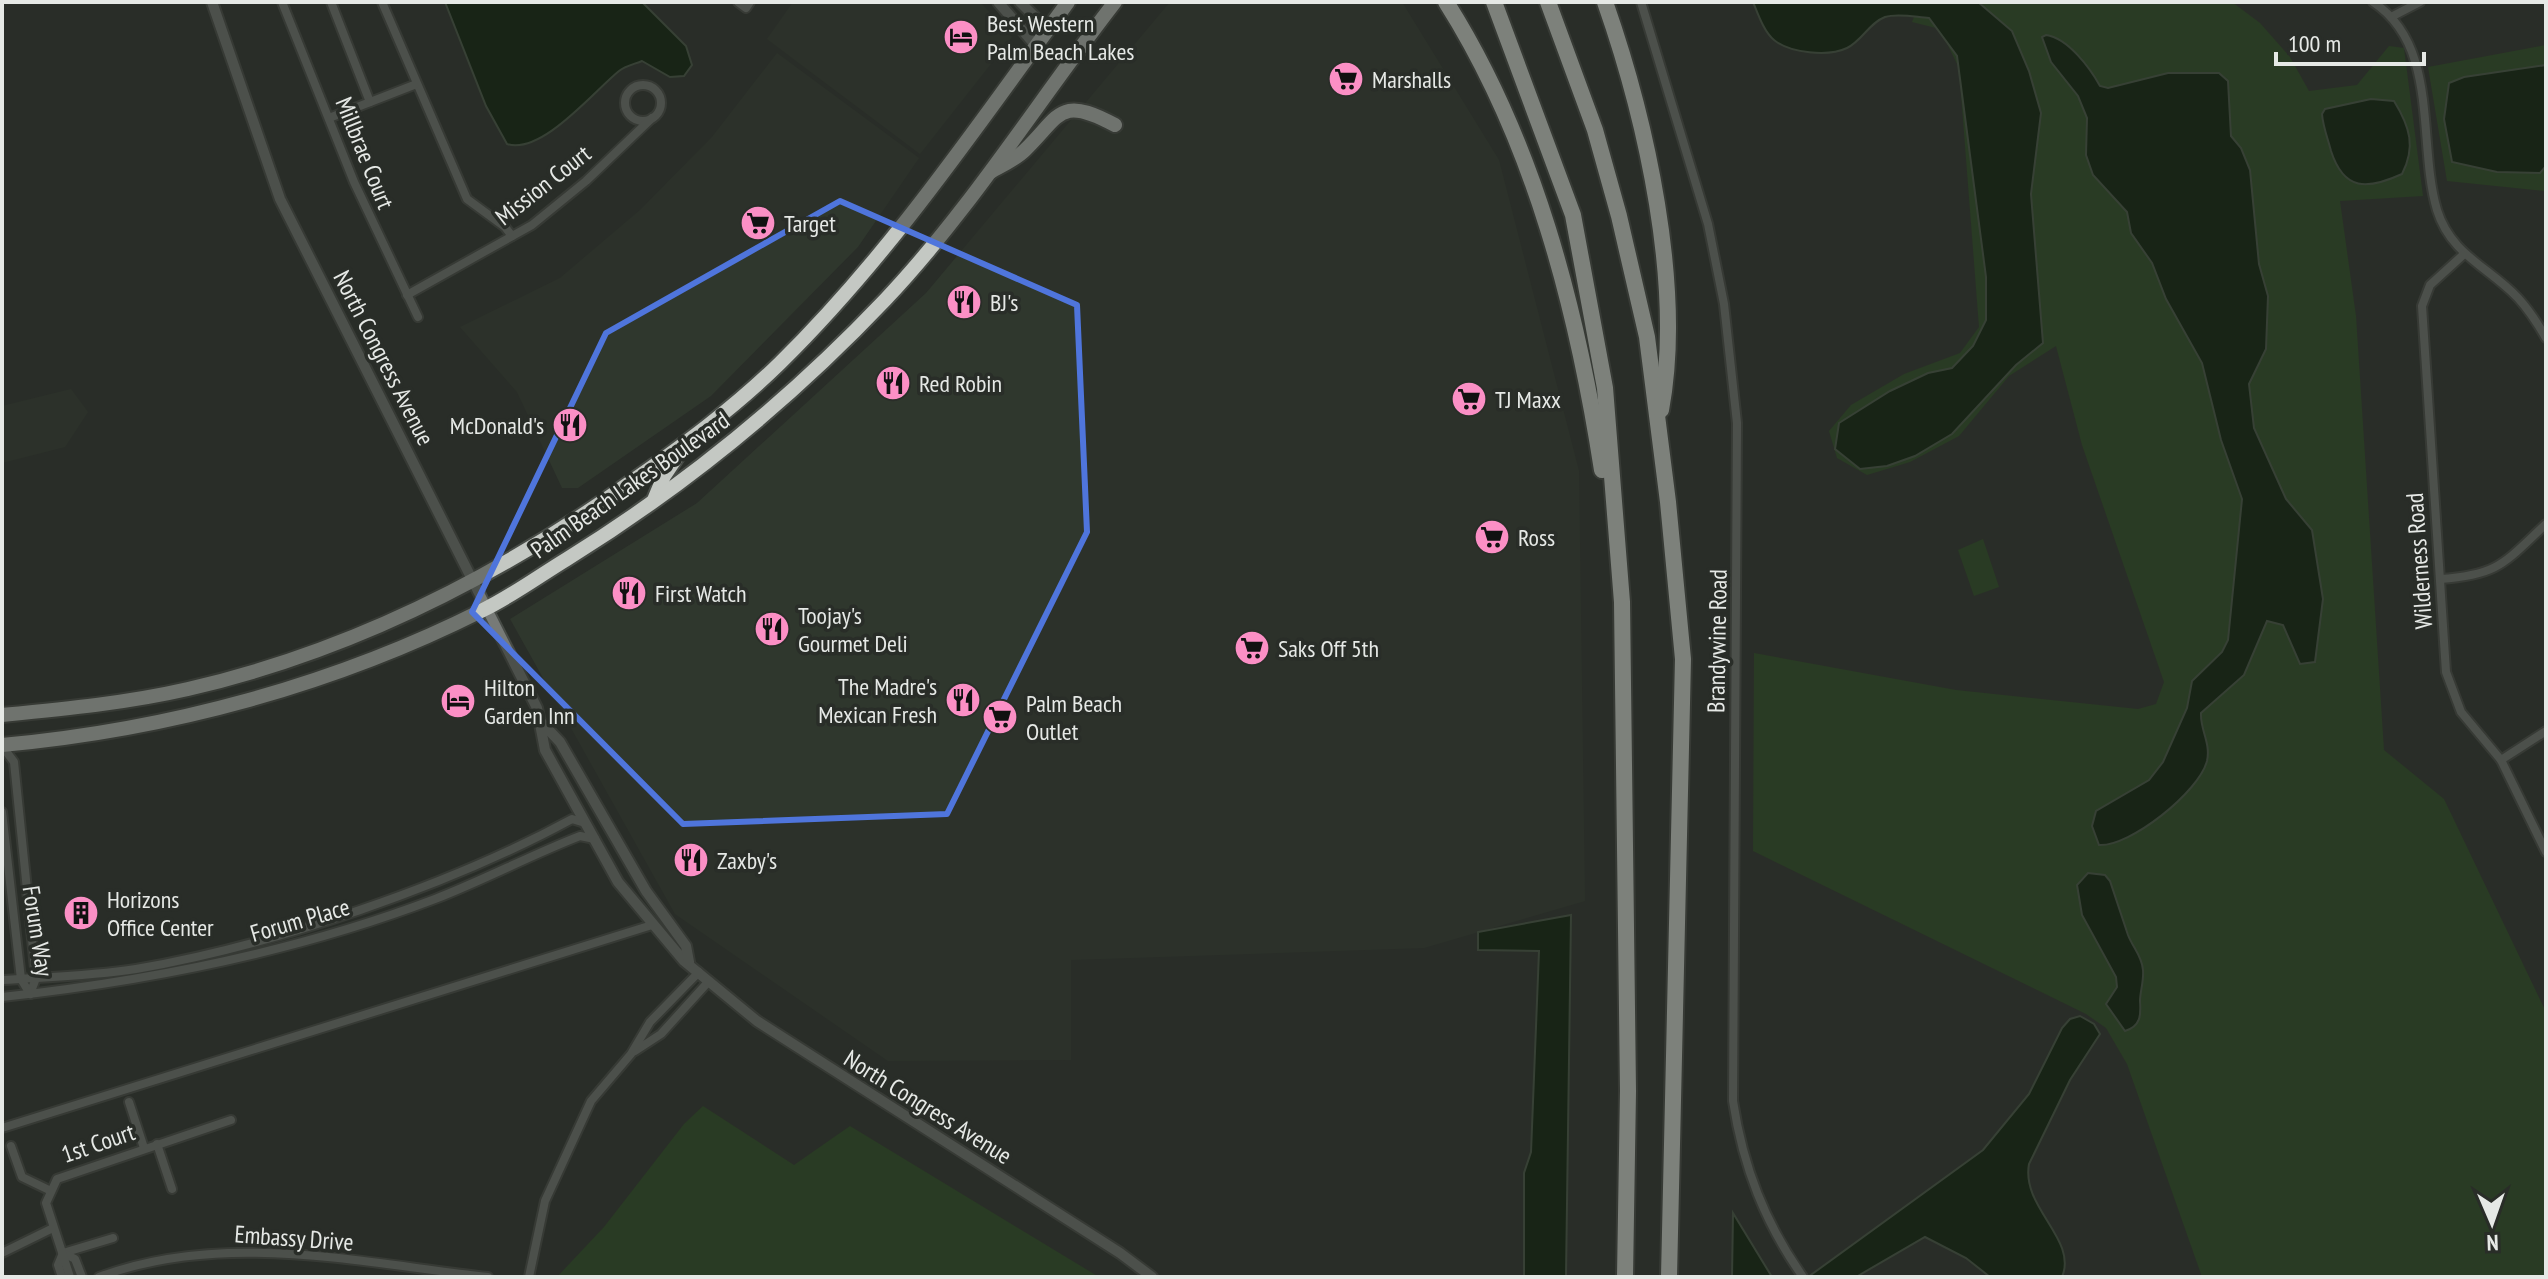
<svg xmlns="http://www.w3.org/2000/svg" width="2548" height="1279" viewBox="0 0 2548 1279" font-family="'PT Sans Narrow',sans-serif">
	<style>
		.built { fill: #2f372d }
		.green { fill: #284c1f }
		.water { fill: #031a00; stroke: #475845; stroke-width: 2 }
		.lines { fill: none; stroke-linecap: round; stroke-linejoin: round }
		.minor-casing { stroke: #474b46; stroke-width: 12 }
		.tertiary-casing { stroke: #474b46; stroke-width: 14 }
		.primary-casing { stroke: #474b46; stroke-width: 18 }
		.motorway-casing { stroke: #474b46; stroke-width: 20 }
		.minor { stroke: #777a77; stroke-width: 8 }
		.tertiary { stroke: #777a77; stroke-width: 10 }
		.primary { stroke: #c4c8c3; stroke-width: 14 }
		.motorway { stroke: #e2e7e1; stroke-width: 16 }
		.marked { fill: none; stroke: #4f75dc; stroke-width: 6; stroke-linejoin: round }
		.labels { text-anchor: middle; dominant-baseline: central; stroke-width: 7; stroke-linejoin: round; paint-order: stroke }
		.poi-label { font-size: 24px; fill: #e6e9e6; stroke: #292d28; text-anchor: start }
		.street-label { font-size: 24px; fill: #e6e9e6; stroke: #292d28 }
	</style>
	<rect width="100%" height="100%" fill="#292d28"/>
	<!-- built -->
	<g class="built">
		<polygon points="793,2 980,2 1012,37 920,154 767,39"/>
		<polygon points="1170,2 1402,2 1499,160 1579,471 1585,901 1424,948 1071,960 1071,1060 888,1061 675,914 510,619 697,503 926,293"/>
		<polygon points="777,53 919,158 858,247 711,396 578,488 562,488 517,392 460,327 560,278 640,210 712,137"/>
		<polygon points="71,389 88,412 65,447 2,463 2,406"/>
	</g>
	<!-- green -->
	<g class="green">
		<polygon points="1920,2 2232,2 2260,23 2290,57 2309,91 2357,85 2389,46 2404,48 2423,196 2340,201 2356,316 2384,750 2444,799 2546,1012 2546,1277 2202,1277 2127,1064 2106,1028 2086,1014 1753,851 1754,653 1956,690 2138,709 2156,704 2164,682 2082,445 2056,346 2009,376 1959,436 1910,462 1867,475 1837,458 1829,431 1851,405 1904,374 1960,353 1979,327 1959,68 1940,29 1912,22"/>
		<polygon points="2546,45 2546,194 2544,191 2447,181 2428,67"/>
		<polygon points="1983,539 1999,587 1974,596 1958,550"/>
		<polygon points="703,1106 794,1165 850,1126 1099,1277 557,1277 604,1227 684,1124"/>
	</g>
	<!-- water -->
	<g class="water">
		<path d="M445 2H642L686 46 692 65 684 76 670 77 642 61C635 64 625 66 619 71 594 91 542 155 507 144L486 106Z"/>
		<path d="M1753 2H1978L2012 31 2029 71 2041 113 2031 194 2043 343 2016 365 1952 434 1915 456 1887 466 1860 469 1835 449 1839 423 1890 391 1928 373 1952 368 1973 346 1986 320V277L1957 56 1929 18C1915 17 1898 13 1885 17 1869 23 1862 41 1847 48 1828 57 1790 53 1774 40 1764 32 1758 14 1753 2Z"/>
		<path d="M2046 35C2068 38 2090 68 2100 86L2108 88 2168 73H2219L2228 81 2231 136 2241 148 2250 170 2259 264 2268 296 2266 349 2249 384 2254 428 2286 499 2312 530 2323 599 2315 662 2300 664 2283 625 2267 621 2244 675 2201 713C2200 730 2211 743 2207 761 2199 792 2130 847 2099 845L2092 826 2096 811 2149 780 2163 762 2187 708 2192 681 2222 652 2228 640 2242 499 2221 440 2202 363 2166 299 2152 263 2131 233 2127 212 2093 175 2086 155 2087 118 2078 96 2051 62 2042 37Z"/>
		<polygon points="2546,65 2546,166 2540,173 2497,172 2452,162 2444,119 2449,83 2464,77"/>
		<path d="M2371 99 2394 101C2410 127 2416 147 2402 174 2367 190 2344 191 2331 151 2328 139 2323 127 2322 114L2325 109Z"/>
		<path d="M2088 873 2105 875 2110 881C2116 899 2122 917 2128 935 2133 948 2142 956 2143 970 2144 981 2140 992 2140 1001 2141 1015 2141 1026 2125 1031L2106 1004 2117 987 2116 977 2082 915 2077 885Z"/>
		<polygon points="1571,915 1566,1277 1524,1277 1524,1173 1531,1152 1539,951 1478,950 1478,932"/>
		<path d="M2080 1016 2094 1024 2100 1034 2070 1080 2029 1164C2021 1208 2078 1239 2062 1277H1990L1966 1258 1925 1237 1856 1277H1808L1983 1150 2029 1094 2062 1028 2070 1019Z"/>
		<polygon points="1733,1213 1772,1277 1732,1277"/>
	</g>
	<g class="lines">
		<defs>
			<g id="minor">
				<polyline points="282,2 354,182 418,317"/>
				<polyline points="331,2 370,102"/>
				<polyline points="382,2 467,199 505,227 512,236"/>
				<polyline points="738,2 746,8 750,2"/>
				<path d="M1641 2 1708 224 1724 304 1737 423 1733 1101C1743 1167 1765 1223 1803 1277"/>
				<path d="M2373 2C2440 46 2417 143 2437 210 2451 255 2489 267 2518 298 2529 310 2538 324 2546 338"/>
				<polyline points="2391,17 2420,2"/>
				<circle cx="643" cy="103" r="18"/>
				<polyline points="329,118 414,85"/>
				<polyline points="2463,255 2430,285 2422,306 2446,672 2461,712 2501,760 2546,852"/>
				<polyline points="407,295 532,225 586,181 652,118"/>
				<path d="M2440 579C2499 575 2504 563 2546 524"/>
				<polyline points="2,746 14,762 36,978 30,994"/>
				<polyline points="2501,760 2546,731"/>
				<polyline points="2,812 21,979 30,994"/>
				<path d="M2 980C46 977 92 976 136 969 274 945 449 886 572 819L585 823"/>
				<path d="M2 997C149 981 296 952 435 899 484 880 531 855 580 836L595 839"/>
				<polyline points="635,1051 661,1034 709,981"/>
				<polyline points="129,1102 144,1148"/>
				<polyline points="2,1128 652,925"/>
				<polyline points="157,1144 172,1189"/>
				<polyline points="11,1146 22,1177 49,1190"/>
				<polyline points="2,1253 53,1228"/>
				<polyline points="63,1253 113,1238"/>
				<polyline points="63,1253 75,1259 82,1277"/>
				<polyline points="62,1277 58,1265 63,1253"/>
				<polyline points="70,1277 46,1203 57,1179 231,1120"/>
				<path d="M99 1277C224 1230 360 1263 488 1277"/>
				<polyline points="529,1277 545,1201 591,1101 631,1054 650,1022 699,972"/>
			</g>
			<g id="tertiary">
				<polyline points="212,2 280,199 537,708 545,750 618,882 684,961 757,1021 1120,1253 1152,1277"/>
				<polyline points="998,2 1036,46"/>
				<polyline points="1020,2 1048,30"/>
				<polyline points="542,723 560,742 646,891 686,946 689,962"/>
			</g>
			<g id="primary">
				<path d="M992 171C1003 165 1016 159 1025 150 1061 115 1059 95 1115 125"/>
				<polyline points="654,500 664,476 680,452"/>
				<path d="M2 715C64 709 127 703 188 689 349 652 494 579 628 484 681 447 734 408 780 363 890 255 977 126 1068 2"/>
				<path d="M2 745C168 730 334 685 483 610 512 596 539 576 567 559 683 487 790 400 885 300 971 209 1038 101 1115 2"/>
			</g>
			<g id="motorway">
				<path d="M1446 2C1534 141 1577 309 1602 470"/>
				<polyline points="1494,2 1573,215 1605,388 1622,602 1628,1091 1625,1277"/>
				<polyline points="1548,2 1595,130 1619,216 1647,337 1668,502 1683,659 1669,1277"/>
				<path d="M1605 2C1646 119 1684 287 1661 410"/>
			</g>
		</defs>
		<!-- minor casing -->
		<use href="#minor" class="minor-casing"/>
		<!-- tertiary casing -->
		<use href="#tertiary" class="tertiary-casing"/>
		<!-- primary casing -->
		<use href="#primary" class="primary-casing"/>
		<!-- motorway casing -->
		<use href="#motorway" class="motorway-casing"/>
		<!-- minor -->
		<use href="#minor" class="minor"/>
		<!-- tertiary -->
		<use href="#tertiary" class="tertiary"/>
		<!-- primary -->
		<use href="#primary" class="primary"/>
		<!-- motorway -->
		<use href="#motorway" class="motorway"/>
	</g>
	<!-- marked area -->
	<path d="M0 0H2548V1279H0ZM840 201 1077 305 1087 532 947 814 683 824 472 612 606 333Z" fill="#292d28" fill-opacity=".55" fill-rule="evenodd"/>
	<path class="marked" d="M840 201 1077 305 1087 532 947 814 683 824 472 612 606 333Z"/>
	<!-- icons -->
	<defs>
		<symbol id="hotel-disc" viewBox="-11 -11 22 22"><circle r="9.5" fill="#fb8fc5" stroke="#292d28"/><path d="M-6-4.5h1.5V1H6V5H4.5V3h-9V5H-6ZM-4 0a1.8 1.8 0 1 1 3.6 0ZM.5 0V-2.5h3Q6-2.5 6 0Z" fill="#111"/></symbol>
		<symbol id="supermarket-disc" viewBox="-11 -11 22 22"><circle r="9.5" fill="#fb8fc5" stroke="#292d28"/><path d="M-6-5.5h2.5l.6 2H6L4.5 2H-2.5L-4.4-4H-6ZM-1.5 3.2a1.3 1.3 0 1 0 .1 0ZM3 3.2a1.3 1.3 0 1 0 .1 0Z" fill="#111"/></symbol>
		<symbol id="restaurant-disc" viewBox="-11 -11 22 22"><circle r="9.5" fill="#fb8fc5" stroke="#292d28"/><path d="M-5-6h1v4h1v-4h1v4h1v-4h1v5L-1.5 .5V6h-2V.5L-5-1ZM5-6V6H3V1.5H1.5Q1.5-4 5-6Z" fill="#111"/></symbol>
		<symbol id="building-disc" viewBox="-11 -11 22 22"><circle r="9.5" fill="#fb8fc5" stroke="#292d28"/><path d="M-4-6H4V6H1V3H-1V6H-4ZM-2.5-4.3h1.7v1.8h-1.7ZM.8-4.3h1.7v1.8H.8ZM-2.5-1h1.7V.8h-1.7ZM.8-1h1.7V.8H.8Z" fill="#111"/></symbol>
	</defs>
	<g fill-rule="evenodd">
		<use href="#hotel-disc" x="941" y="17" width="40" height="40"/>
		<use href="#supermarket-disc" x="1326" y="59" width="40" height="40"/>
		<use href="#supermarket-disc" x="738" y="203" width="40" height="40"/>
		<use href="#restaurant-disc" x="944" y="282" width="40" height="40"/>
		<use href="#restaurant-disc" x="873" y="363" width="40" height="40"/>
		<use href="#supermarket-disc" x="1449" y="379" width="40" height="40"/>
		<use href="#restaurant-disc" x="550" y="405" width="40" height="40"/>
		<use href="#supermarket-disc" x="1472" y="517" width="40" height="40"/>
		<use href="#restaurant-disc" x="609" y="573" width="40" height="40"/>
		<use href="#restaurant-disc" x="752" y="609" width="40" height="40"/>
		<use href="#supermarket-disc" x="1232" y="628" width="40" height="40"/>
		<use href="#restaurant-disc" x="943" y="680" width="40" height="40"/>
		<use href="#hotel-disc" x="438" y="681" width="40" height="40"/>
		<use href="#supermarket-disc" x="980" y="697" width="40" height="40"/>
		<use href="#restaurant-disc" x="671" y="840" width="40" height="40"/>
		<use href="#building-disc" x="61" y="893" width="40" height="40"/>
	</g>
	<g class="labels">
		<!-- poi labels -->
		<g class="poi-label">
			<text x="987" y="23">Best Western<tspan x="987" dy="28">Palm Beach Lakes</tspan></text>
			<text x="1372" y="79">Marshalls</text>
			<text x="784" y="223">Target</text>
			<text x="990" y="302">BJ's</text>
			<text x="919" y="383">Red Robin</text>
			<text x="1495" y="399">TJ Maxx</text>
			<text x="544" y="425" text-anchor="end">McDonald's</text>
			<text x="1518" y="537">Ross</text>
			<text x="655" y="593">First Watch</text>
			<text x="798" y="615">Toojay's<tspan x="798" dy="28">Gourmet Deli</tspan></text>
			<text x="1278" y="648">Saks Off 5th</text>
			<text x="937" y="686" text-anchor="end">The Madre's<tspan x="937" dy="28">Mexican Fresh</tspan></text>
			<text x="484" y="687">Hilton<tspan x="484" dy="28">Garden Inn</tspan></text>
			<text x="1026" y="703">Palm Beach<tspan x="1026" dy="28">Outlet</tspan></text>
			<text x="717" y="860">Zaxby's</text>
			<text x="107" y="899">Horizons<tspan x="107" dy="28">Office Center</tspan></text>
		</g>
		<!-- street labels -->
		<g class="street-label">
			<text transform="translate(365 153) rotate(68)">Millbrae Court</text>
			<text transform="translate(543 185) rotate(-38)">Mission Court</text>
			<text transform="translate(384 358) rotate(63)">North Congress Avenue</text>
			<text transform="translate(630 485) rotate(-35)">Palm Beach Lakes Boulevard</text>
			<text transform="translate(2419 561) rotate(-94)">Wilderness Road</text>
			<text transform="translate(1717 641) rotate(-89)">Brandywine Road</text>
			<text transform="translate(300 920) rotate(-16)">Forum Place</text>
			<text transform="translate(38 931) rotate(81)">Forum Way</text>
			<text transform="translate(928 1107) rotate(32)">North Congress Avenue</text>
			<text transform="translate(98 1143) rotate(-19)">1st Court</text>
			<text transform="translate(294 1238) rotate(4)">Embassy Drive</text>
		</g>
	</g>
	<!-- border -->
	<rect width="2548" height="1279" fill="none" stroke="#e6e9e6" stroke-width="8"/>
	<!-- north arrow -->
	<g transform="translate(2492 1223) rotate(178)" stroke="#292d28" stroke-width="6" paint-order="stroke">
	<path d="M0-6L14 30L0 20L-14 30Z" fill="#e6e9e6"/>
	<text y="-12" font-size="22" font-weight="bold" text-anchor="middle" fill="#e6e9e6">N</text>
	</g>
	<!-- scale -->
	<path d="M2276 52v12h148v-12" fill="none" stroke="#e6e9e6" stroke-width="4"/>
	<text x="2288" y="52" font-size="24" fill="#e6e9e6" stroke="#292d28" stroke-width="6" paint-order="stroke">100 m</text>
</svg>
